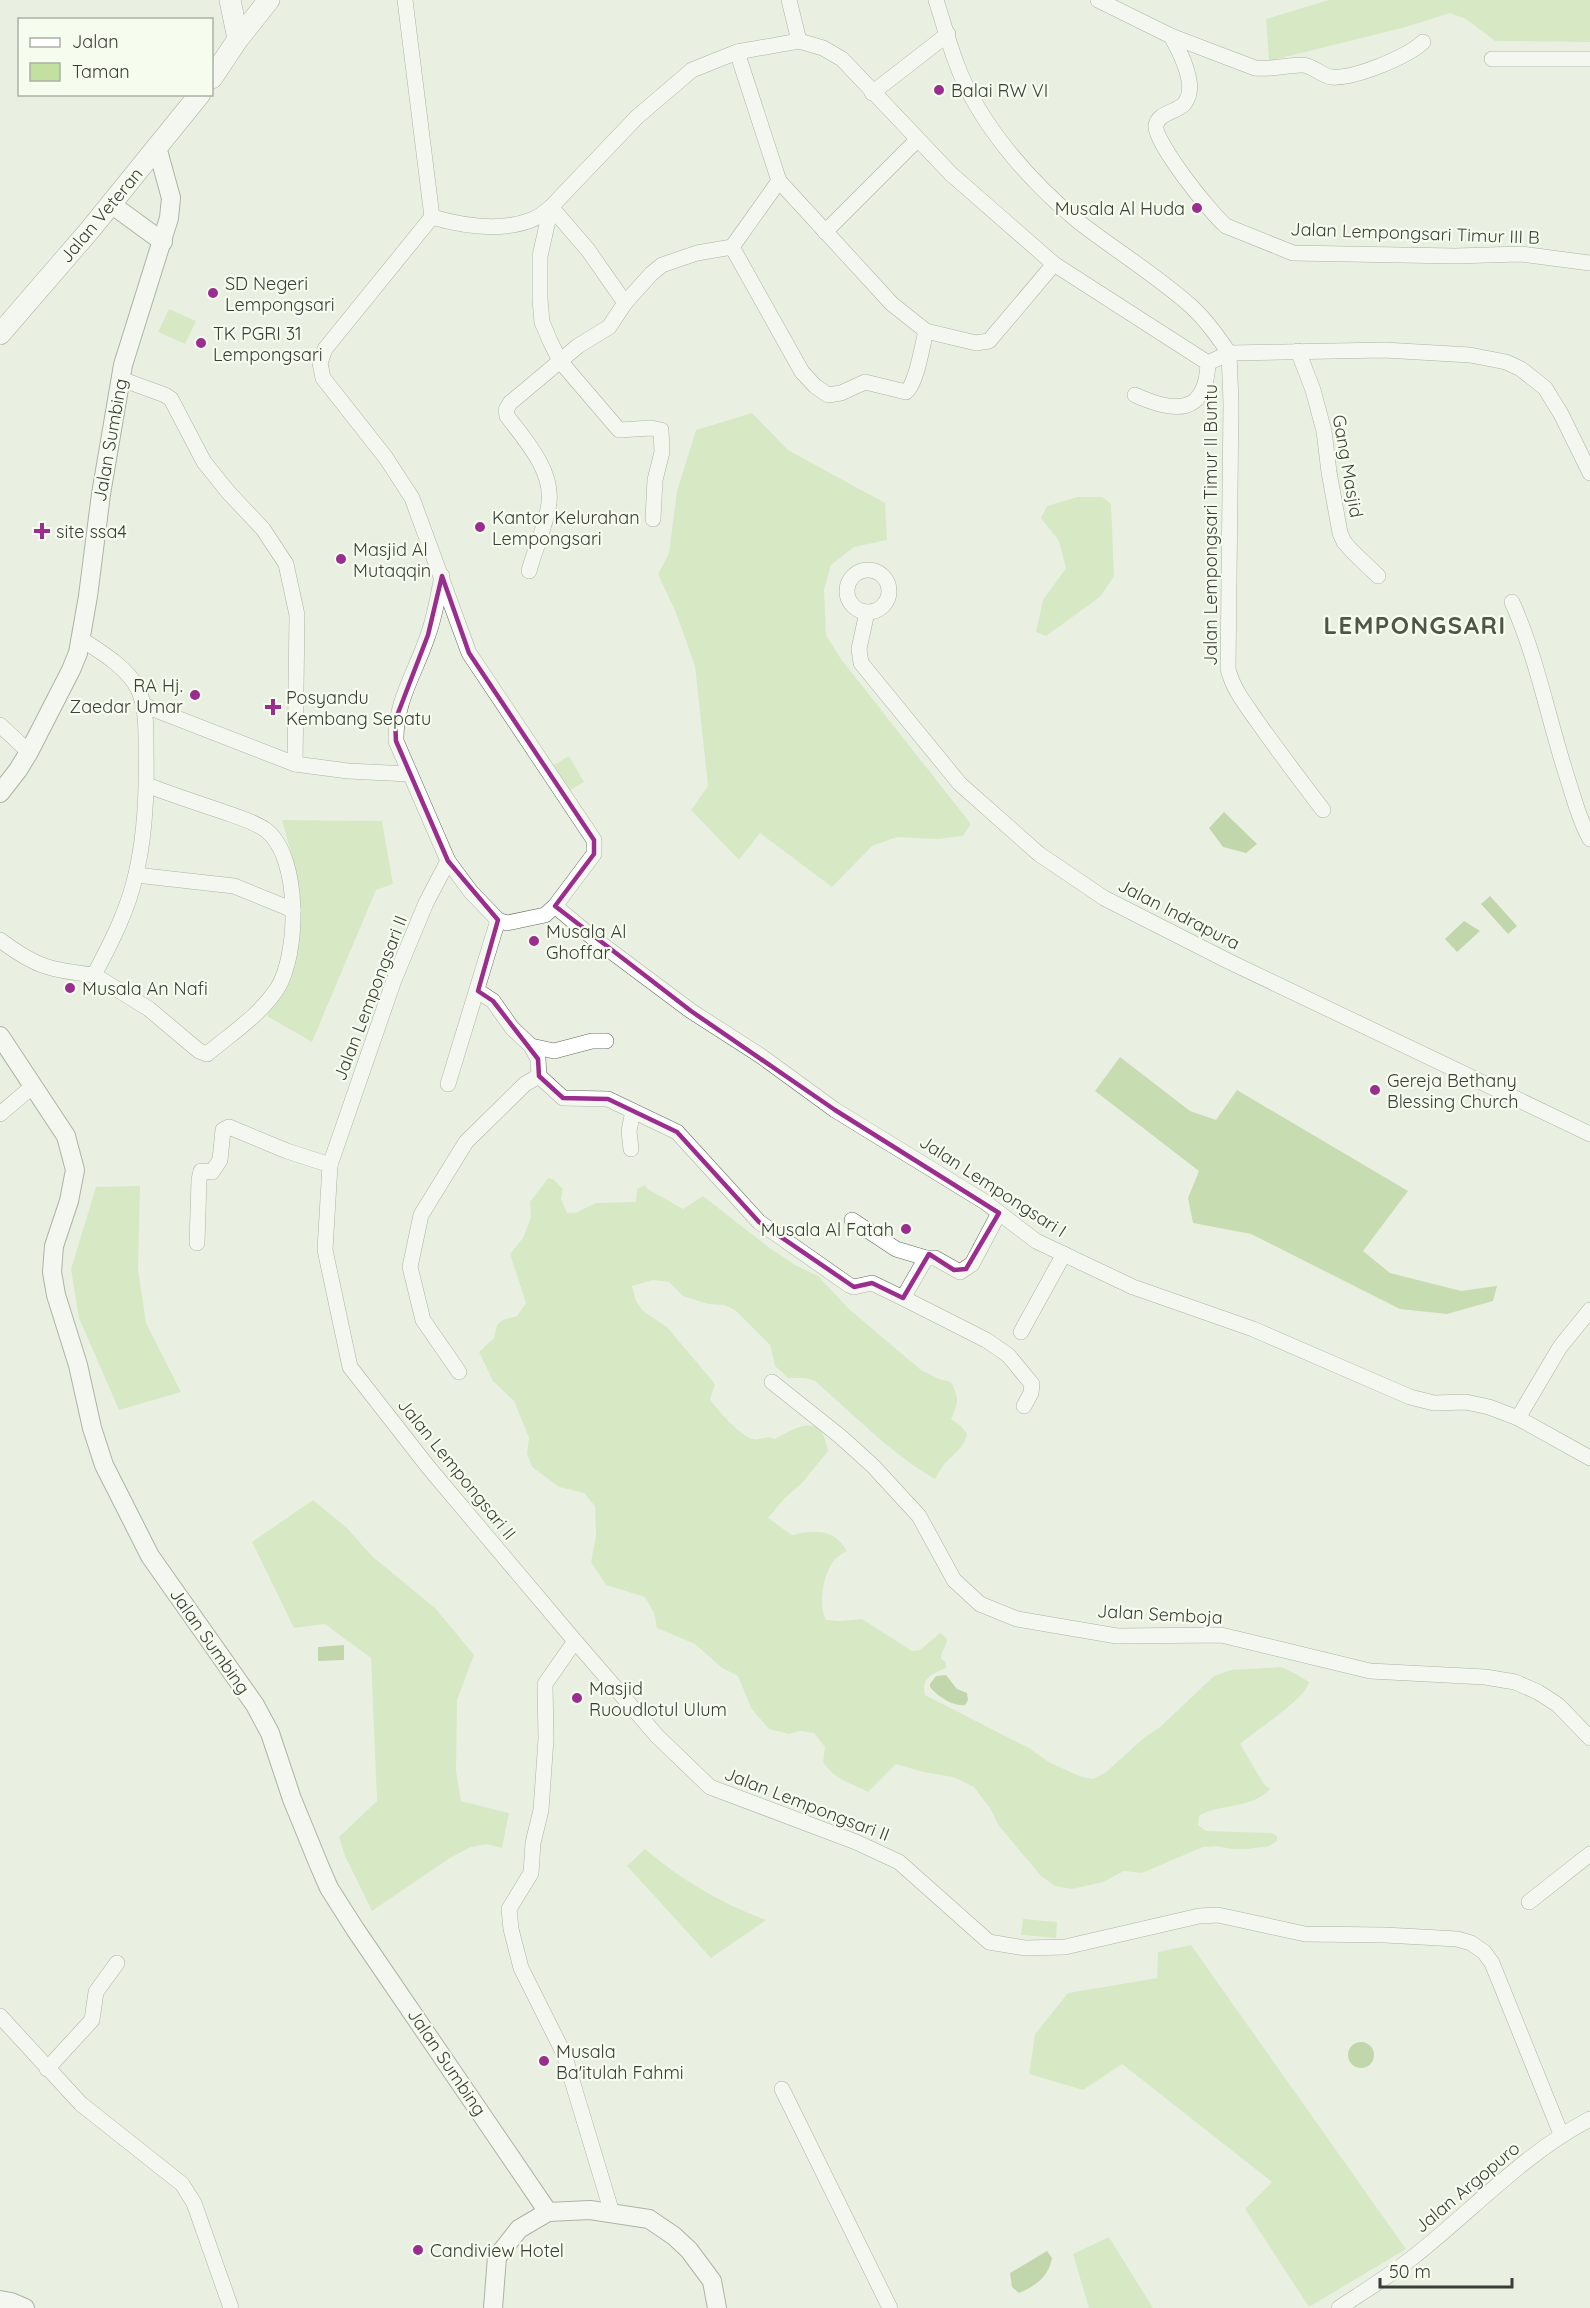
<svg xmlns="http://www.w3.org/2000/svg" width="1590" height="2308" viewBox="0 0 1590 2308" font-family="Quicksand,sans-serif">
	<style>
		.green { fill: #c2e09f }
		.forest { fill: #a0c375 }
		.water { fill: #93b668 }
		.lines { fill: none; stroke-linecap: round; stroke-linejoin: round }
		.minor-casing { stroke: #646a5e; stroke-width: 16 }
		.tertiary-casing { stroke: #646a5e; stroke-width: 20 }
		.secondary-casing { stroke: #646a5e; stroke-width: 22 }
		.minor { stroke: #fff; stroke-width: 15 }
		.tertiary { stroke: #fff; stroke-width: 18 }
		.secondary { stroke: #fff; stroke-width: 21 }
		.marked { fill: none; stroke: #9a2d8d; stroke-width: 4.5; stroke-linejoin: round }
		.poi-dot { fill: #9a2d8d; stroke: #f6fdef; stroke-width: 2 }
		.labels { text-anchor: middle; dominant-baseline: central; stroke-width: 4.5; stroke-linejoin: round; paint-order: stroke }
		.poi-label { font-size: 18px; fill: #3a3d38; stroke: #f6fdef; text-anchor: start }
		.street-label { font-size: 18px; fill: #3a3d38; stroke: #f6fdef }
		.district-label { font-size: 24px; font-weight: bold; letter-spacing: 1.5px; fill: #4f5549; stroke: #f6fdef }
	</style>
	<rect width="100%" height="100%" fill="#e9f0e2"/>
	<!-- green -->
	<g class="green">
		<polygon points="1329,0 1590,0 1590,42 1495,41 1466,19 1450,13 1406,27 1269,61 1266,19"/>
		<polygon points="169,309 196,321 185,344 158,332"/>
		<polygon points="752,413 788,450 885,503 887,540 854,547 831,565 824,590 826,635 841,659 971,824 963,836 938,839 897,837 872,846 832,887 760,833 739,860 691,810 708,786 695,666 676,613 658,574 669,553 677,491 696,430"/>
		<polygon points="1077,497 1102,497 1111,504 1114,576 1100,597 1046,636 1036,632 1043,600 1066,568 1059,541 1041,518 1047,506"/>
		<polygon points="569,756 584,782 567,792 552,766"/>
		<polygon points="282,820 382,821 393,884 376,890 312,1042 267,1016 297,953 293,860"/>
		<path d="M548 1178 553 1179 563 1189 561 1199 567 1213H575L596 1203 636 1202 637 1189 645 1185 648 1189 683 1209 703 1196 771 1249 797 1266 818 1276 849 1309 921 1370 939 1379 951 1382C959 1399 959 1401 951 1419L961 1426 967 1434C964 1448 952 1455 943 1466 940 1470 938 1475 935 1479 890 1453 854 1415 815 1381L805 1378H788L775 1366 770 1345 735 1310 724 1305 708 1304 683 1296 669 1282 653 1280 632 1286 636 1301 643 1311 667 1327 715 1384 710 1399C717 1410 740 1435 752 1439 760 1441 763 1435 775 1439 798 1426 822 1412 828 1451L803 1482 784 1499 768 1518 792 1535C815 1530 834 1528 847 1551 842 1554 835 1558 832 1563 823 1578 818 1605 826 1620L839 1621 862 1619 912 1651 920 1650 940 1633 947 1638C947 1646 941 1651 941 1658L946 1663V1668C933 1674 921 1677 925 1695L1029 1748 1049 1762 1079 1776 1093 1779 1106 1772 1145 1737 1160 1727 1214 1676 1231 1670 1281 1667 1296 1674 1309 1682C1307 1698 1255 1731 1240 1744L1264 1784 1270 1789C1251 1810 1219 1803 1199 1816L1198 1825 1206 1831 1272 1833 1277 1836V1841L1269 1846 1248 1849H1232L1216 1846 1203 1847 1142 1873 1124 1871 1103 1882 1072 1889 1055 1886 1041 1876 999 1826 990 1808 974 1787 953 1777 923 1772 896 1764 868 1792C850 1783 834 1779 823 1762L825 1747 814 1733 800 1731 789 1734 769 1729 751 1708 738 1676 722 1668 695 1644 657 1628 654 1613 645 1597 606 1585 591 1562 596 1536 595 1506 584 1493 559 1487 532 1467 527 1454 529 1438 514 1401 493 1381 479 1352 494 1338 497 1325 502 1320 517 1316 526 1303 510 1254 523 1238 531 1217 530 1202Z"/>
		<polygon points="140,1186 138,1269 146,1323 181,1392 119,1410 79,1318 71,1269 96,1187"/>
		<polygon points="313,1500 346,1527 373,1557 435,1608 474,1655 457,1700 456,1771 461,1801 509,1813 502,1848 486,1844 471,1847 450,1858 372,1911 345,1856 339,1837 377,1801 371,1658 325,1624 294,1628 252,1542"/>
		<path d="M645 1849C680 1879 722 1904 766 1920L711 1958 627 1866Z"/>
		<polygon points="1023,1919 1057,1922 1056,1938 1021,1935"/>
		<polygon points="1191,1945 1406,2249 1309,2307 1245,2209 1272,2182 1122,2064 1083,2090 1029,2074 1035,2034 1068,1993 1157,1978 1158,1952"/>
		<polygon points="1109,2237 1153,2308 1089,2308 1073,2254"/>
	</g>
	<!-- forest -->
	<polygon class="forest" points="1120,1057 1190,1111 1216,1120 1237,1090 1408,1191 1363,1251 1390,1273 1461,1291 1497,1286 1493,1301 1447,1314 1400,1309 1251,1234 1193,1223 1188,1198 1199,1171 1095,1091"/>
	<!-- water -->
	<g class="water">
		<polygon points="1224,812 1257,844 1246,853 1223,847 1209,828"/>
		<polygon points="1490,896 1517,926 1508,934 1481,904"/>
		<polygon points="1464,921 1480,931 1457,952 1445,939"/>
		<polygon points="344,1645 344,1660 318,1661 318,1647"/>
		<path d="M946 1675 957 1689 967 1693 968 1700 965 1705C954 1707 937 1696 930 1687V1684L936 1676Z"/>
		<circle cx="1361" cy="2055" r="13"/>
		<path d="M1047 2251 1052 2258C1049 2276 1036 2286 1019 2293L1012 2287 1010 2273Z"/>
	</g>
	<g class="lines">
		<defs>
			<g id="minor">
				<path d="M405 0 432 217C463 226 500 232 531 220 538 218 545 212 551 207"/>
				<path d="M936 0C943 22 949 44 957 65 979 124 1031 183 1079 222 1115 250 1159 277 1192 307 1207 321 1218 337 1229 353"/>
				<path d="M1098 0 1171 36 1255 68C1271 70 1286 65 1302 65 1313 65 1321 76 1332 77 1354 79 1407 57 1423 42"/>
				<path d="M1171 36C1180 52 1199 87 1184 104 1177 112 1157 113 1156 126 1154 142 1212 215 1226 226L1293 253 1455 256 1521 254 1590 263"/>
				<polyline points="799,41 823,48 842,59 951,174 1054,264 1208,363 1229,353 1384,350 1470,355 1506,362 1521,369 1545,388 1561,414 1590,473"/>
				<polyline points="1492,59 1590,59"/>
				<polyline points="872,93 948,34"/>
				<polyline points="779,181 892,304 926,331 976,343 989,341 1054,264"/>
				<polyline points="551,207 588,250 625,303"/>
				<path d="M432 217 325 349 320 363 323 378 386 458 412 498 469 653 594 840V854L555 906 545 915 507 923 498 920 471 892 448 861 396 741C395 701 416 672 428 635 435 616 438 596 442 576"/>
				<polyline points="825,232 917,140"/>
				<path d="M732 247 802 372 815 386 828 395 841 393 865 382 906 392C917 383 922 346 926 331"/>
				<polyline points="1298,351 1313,390 1324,431 1329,472 1340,533 1344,542 1353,552 1378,576"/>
				<path d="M1229 353 1231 403 1228 669C1233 689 1245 704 1257 721 1278 751 1301 781 1323 810"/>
				<polyline points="121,379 165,395 171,399 204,462 229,493 263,529 286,564 297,615 295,764"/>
				<path d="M1135 395C1173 412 1206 417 1208 363"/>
				<polyline points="653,519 655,480 662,452 661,430 651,428 619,430 560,361 550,341 542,322 540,299 540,256 551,207 637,117 692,70 737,52 799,41 789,0"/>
				<circle cx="868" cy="591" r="21"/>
				<path d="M529 571C535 548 546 526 549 503 553 470 525 440 507 416L506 410 510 403 578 346 609 327 625 303 651 274 662 265 697 253 732 247 779 181 737 52"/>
				<path d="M1512 602C1538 660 1549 723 1569 783 1575 802 1580 822 1590 839"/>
				<polyline points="867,612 859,649 861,663 960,784 1039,854 1104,898 1228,961 1590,1134"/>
				<polyline points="143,705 295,764 348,771 409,774"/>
				<polyline points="0,725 29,752"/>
				<polyline points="448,861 426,903 394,980 330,1165 325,1250 350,1367 429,1468 575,1641 657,1736 710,1787 856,1842 899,1862 989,1942 1025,1948 1065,1947 1199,1916 1218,1915 1305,1934 1385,1935 1457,1939 1471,1943 1484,1952 1492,1963 1561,2134"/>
				<polyline points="136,875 234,886 293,910"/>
				<polyline points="555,906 592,937 691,1011 761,1056 835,1110 985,1202 1036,1241 1133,1287 1253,1329 1410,1397 1434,1403 1466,1402 1489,1407 1518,1418 1590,1458"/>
				<path d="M0 940C36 967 50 970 94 975 111 943 128 910 136 874 145 835 147 793 146 752 146 732 147 708 138 689 127 667 101 652 81 639"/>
				<path d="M94 975 149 1009 199 1051 207 1054C232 1033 259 1016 277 989 299 955 301 857 266 830 253 821 238 817 224 812 198 803 172 795 147 785"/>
				<polyline points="478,991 493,1001 512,1028 531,1046 538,1059 539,1076 563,1098 608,1099 677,1132 759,1222 849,1285 854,1287 872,1283 903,1298 926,1258 935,1258 960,1272 972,1264 999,1213"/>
				<polyline points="531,1046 554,1051 592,1041 606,1041"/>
				<polyline points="448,1084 498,920"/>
				<polyline points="0,1114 33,1086"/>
				<polyline points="631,1149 629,1131 633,1111"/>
				<polyline points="852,1220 896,1249 926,1258"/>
				<polyline points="197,1243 199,1180 201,1171 212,1172 220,1160 223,1130 229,1127 287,1151 330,1165"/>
				<polyline points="903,1298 986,1340 1008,1355 1032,1384 1031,1393 1024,1406"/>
				<polyline points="1021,1332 1064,1254"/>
				<polyline points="459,1372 423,1320 410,1267 421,1215 466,1142 525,1084 539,1076"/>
				<polyline points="772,1382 841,1437 873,1466 919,1516 954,1580 980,1604 1017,1619 1117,1636 1221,1635 1370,1671 1485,1677 1515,1682 1538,1692 1558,1705 1590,1738"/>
				<polyline points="1518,1418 1560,1347 1590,1310"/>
				<polyline points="575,1641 545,1684 546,1739 541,1810 533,1843 531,1873 509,1909 511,1929 521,1968 564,2054 612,2213"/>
				<polyline points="1529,1902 1590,1854"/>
				<polyline points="0,2016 81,2104 182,2184 194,2203 231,2308"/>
				<polyline points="47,2069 92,2020 96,1992 117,1963"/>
				<polyline points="782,2089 890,2308"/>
				<path d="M1339 2308C1363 2292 1389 2276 1412 2258 1471 2212 1523 2154 1590 2119"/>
			</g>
			<g id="tertiary">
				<polyline points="111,204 163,242"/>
				<polyline points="0,793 18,770 29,752 71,670 78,653 88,596 101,494 123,365 169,218 171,198 157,147"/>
				<polyline points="0,1036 66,1136 75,1170 69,1201 54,1246 52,1272 56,1295 78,1365 92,1428 104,1465 150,1556 255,1705 270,1733 292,1799 319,1865 329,1888 355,1929 548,2212"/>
				<polyline points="0,2300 11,2302 25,2308"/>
				<polyline points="493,2308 497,2257 519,2229 548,2212 590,2210 649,2219 674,2236 689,2250 712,2281 717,2308"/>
			</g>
			<g id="secondary">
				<polyline points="230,0 238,39"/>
				<polyline points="212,78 238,39 269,0"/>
				<polyline points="0,334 89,231 200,94"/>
			</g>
		</defs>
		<!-- minor casing -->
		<use href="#minor" class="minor-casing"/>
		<!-- tertiary casing -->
		<use href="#tertiary" class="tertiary-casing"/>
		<!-- secondary casing -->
		<use href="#secondary" class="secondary-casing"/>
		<!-- minor -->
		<use href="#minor" class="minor"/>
		<!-- tertiary -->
		<use href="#tertiary" class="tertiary"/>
		<!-- secondary -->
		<use href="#secondary" class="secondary"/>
	</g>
	<!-- marked area -->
	<path d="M0 0H1590V2308H0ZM442 576 469 653 594 840V854L555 906 691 1011 835 1110 999 1213 966 1269 954 1270 929 1254 903 1298 872 1283 854 1287 759 1222 677 1132 608 1099 563 1098 539 1076 538 1059 493 1001 478 991 498 920 448 861 396 741 395 721 428 635Z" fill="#e9f0e2" fill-opacity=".55" fill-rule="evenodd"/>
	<path class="marked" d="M442 576 469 653 594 840V854L555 906 691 1011 835 1110 999 1213 966 1269 954 1270 929 1254 903 1298 872 1283 854 1287 759 1222 677 1132 608 1099 563 1098 539 1076 538 1059 493 1001 478 991 498 920 448 861 396 741 395 721 428 635Z"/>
	<!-- markers -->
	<g class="poi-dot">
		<circle cx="939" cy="90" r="6"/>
		<circle cx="1197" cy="208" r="6"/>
		<circle cx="213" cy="293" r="6"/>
		<circle cx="201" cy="343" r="6"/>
		<circle cx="480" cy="527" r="6"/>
		<path d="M39 522h6v6h6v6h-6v6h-6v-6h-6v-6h6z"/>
		<circle cx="341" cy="559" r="6"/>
		<circle cx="195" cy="695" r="6"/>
		<path d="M270 698h6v6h6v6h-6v6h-6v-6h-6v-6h6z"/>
		<circle cx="534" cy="941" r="6"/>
		<circle cx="70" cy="988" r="6"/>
		<circle cx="1375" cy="1090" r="6"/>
		<circle cx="906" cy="1229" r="6"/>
		<circle cx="577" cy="1698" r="6"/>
		<circle cx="544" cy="2061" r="6"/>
		<circle cx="418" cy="2250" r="6"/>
	</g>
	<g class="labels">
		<!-- poi labels -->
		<g class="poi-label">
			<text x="951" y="90">Balai RW VI</text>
			<text x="1185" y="208" text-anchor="end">Musala Al Huda</text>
			<text x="225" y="283">SD Negeri<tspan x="225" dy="21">Lempongsari</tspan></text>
			<text x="213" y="333">TK PGRI 31<tspan x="213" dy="21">Lempongsari</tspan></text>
			<text x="492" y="517">Kantor Kelurahan<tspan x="492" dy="21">Lempongsari</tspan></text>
			<text x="56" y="531">site ssa4</text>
			<text x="353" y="549">Masjid Al<tspan x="353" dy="21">Mutaqqin</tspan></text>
			<text x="183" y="685" text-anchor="end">RA Hj.<tspan x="183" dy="21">Zaedar Umar</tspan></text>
			<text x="286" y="697">Posyandu<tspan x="286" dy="21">Kembang Sepatu</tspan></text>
			<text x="546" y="931">Musala Al<tspan x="546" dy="21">Ghoffar</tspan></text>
			<text x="82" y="988">Musala An Nafi</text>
			<text x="1387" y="1080">Gereja Bethany<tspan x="1387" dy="21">Blessing Church</tspan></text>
			<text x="894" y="1229" text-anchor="end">Musala Al Fatah</text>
			<text x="589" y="1688">Masjid<tspan x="589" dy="21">Ruoudlotul Ulum</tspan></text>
			<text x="556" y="2051">Musala<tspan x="556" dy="21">Ba'itulah Fahmi</tspan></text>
			<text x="430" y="2250">Candiview Hotel</text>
		</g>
		<!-- street labels -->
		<g class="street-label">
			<text transform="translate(101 215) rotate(-50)">Jalan Veteran</text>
			<text transform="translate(1415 233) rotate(2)">Jalan Lempongsari Timur III B</text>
			<text transform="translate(110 440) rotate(-80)">Jalan Sumbing</text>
			<text transform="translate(1348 466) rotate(80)">Gang Masjid</text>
			<text transform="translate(1210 525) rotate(-90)">Jalan Lempongsari Timur II Buntu</text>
			<text transform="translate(1179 914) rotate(27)">Jalan Indrapura</text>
			<text transform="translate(370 998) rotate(-69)">Jalan Lempongsari II</text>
			<text transform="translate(993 1186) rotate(33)">Jalan Lempongsari I</text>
			<text transform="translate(457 1469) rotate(51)">Jalan Lempongsari II</text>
			<text transform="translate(1160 1614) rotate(3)">Jalan Semboja</text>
			<text transform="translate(210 1641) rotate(55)">Jalan Sumbing</text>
			<text transform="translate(807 1804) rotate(21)">Jalan Lempongsari II</text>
			<text transform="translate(447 2062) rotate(56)">Jalan Sumbing</text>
			<text transform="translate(1467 2187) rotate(-40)">Jalan Argopuro</text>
		</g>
		<!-- district labels -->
		<g class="district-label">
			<text x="1415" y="625">LEMPONGSARI</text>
		</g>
	</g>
	<!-- legend -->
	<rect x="18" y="18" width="195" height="78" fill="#f6fdef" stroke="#abb0a6" stroke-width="1.5"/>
	<rect x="30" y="38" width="30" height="9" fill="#ffffff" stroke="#abb0a6" stroke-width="1.5"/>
	<text x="72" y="48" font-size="18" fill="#3a3d38">Jalan</text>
	<rect x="30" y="63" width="30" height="18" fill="#c2e09f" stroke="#abb0a6" stroke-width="1.5"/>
	<text x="72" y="78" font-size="18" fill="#3a3d38">Taman</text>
	<!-- scale -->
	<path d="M1380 2278v9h132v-9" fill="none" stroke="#3a3d38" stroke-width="3"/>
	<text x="1389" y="2278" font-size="18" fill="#3a3d38" stroke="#f6fdef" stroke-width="4.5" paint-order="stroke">50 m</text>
</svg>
